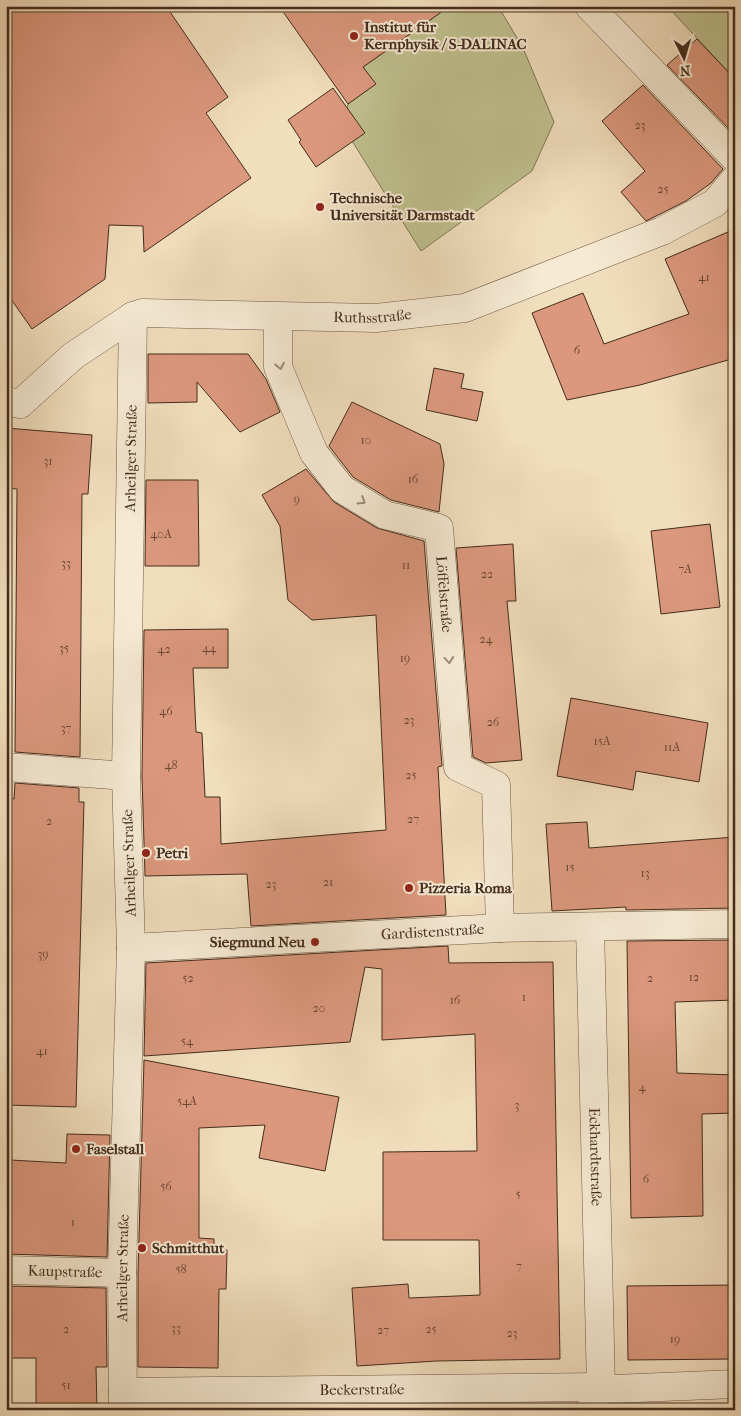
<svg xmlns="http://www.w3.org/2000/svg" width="741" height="1416" viewBox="0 0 741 1416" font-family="'IM FELL French Canon',serif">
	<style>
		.green { fill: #bfc08e; stroke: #827656 }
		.building { fill: #db987d; stroke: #442c1d }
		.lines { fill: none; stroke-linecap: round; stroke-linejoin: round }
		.minor-casing { stroke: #6f5845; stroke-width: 29 }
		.minor { stroke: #f6ead4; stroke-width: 28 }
		.oneway { stroke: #9d8b78 }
		.poi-dot { fill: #8f2418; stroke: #f6ead4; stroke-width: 2 }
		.labels { text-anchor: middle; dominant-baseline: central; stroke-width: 4; stroke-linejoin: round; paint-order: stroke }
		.number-label { font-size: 12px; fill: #6a4735 }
		.poi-label { font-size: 15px; font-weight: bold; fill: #442c1d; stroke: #f6ead4; text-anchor: start }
		.street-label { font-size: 15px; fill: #442c1d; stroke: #f6ead4 }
	</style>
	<rect width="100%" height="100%" fill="#f1debd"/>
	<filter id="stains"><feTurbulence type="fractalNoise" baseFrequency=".004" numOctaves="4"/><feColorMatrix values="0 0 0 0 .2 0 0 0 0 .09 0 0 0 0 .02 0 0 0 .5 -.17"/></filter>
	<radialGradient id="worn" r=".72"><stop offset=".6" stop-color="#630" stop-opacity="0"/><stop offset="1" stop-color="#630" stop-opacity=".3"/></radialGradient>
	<!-- green -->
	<g class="green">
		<polygon points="450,6 498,6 523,48 554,122 532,171 421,251 352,141 347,108 348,104 375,84 363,67"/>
		<polygon points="667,6 735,6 735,79"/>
	</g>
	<!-- building -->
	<g class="building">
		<polygon points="6,6 166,6 228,97 206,113 251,178 144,252 143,226 109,225 105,279 32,329 6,292"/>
		<polygon points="279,6 450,6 363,67 376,84 348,104"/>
		<polygon points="697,39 735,79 735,135 667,65"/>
		<polygon points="643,85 723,169 711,183 686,201 646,221 621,192 645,171 602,121"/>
		<polygon points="333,88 365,133 316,167 299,142 301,140 288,120"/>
		<polygon points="735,229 735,358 640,385 567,400 532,313 583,293 604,344 689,314 665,259"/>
		<polygon points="148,354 248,354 266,379 280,412 240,432 197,382 197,402 148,403"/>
		<polygon points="434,368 464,374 461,388 483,392 477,421 426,410"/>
		<polygon points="352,402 440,444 444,464 439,512 391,500 353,477 329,446"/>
		<polygon points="6,428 92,435 88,494 82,494 80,757 15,752 17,489 6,488"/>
		<polygon points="306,469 334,502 377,528 424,541 442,766 438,767 446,915 251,926 247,874 145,876 142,776 144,630 228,629 228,668 193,668 196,732 202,733 205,797 220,797 221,844 386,830 376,615 312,620 288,600 280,526 262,495"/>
		<polygon points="146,480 198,480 199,566 145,566"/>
		<polygon points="710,524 720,607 661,614 651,531"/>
		<polygon points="513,544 516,601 507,601 522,760 486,763 473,757 456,548"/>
		<polygon points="571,698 708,723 699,782 636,771 633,790 557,776"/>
		<polygon points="15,783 79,788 79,802 84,802 76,1107 6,1105 6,798 14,799"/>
		<polygon points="587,822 589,848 735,837 735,908 626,910 626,907 552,911 546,824"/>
		<polygon points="735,940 735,1000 675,1002 677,1073 735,1075 735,1113 702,1114 703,1216 631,1218 627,941"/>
		<polygon points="448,946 449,963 553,962 560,1359 437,1361 357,1366 352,1288 408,1284 409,1298 480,1295 479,1240 383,1240 383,1152 477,1151 475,1034 382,1040 382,969 365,967 350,1042 144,1056 146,963"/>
		<polygon points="144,1060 339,1097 325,1171 259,1158 265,1125 199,1128 199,1238 214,1239 214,1250 227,1250 226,1289 219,1289 218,1368 138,1367 138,1273"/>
		<polygon points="67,1134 110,1135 107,1257 6,1254 6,1188 9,1189 10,1160 66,1163"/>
		<polygon points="735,1285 735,1359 628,1360 627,1286"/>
		<polygon points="6,1286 106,1288 107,1367 96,1367 97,1410 36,1410 36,1358 6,1358"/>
	</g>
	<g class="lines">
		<defs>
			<g id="minor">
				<polyline points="589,6 735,158"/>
				<path id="s1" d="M278 318V367L314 453 342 489 385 515 439 528 458 767 496 785 500 928"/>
				<path id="s2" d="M6 401 20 404 73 356 133 316 142 313 376 318 465 308 662 231 715 203 735 179"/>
				<polyline points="6,767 126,776"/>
				<path id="s3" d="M590 927 601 1387 590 1410"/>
				<path id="s4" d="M131 948 500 928 735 924"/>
				<path id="s5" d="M6 1270 122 1273"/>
				<path id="s6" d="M123 1392 601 1387 613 1389 735 1384"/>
				<path id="s7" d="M123 1410 122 1273 131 948 126 776 133 316"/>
			</g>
		</defs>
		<!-- minor casing -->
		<use href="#minor" class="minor-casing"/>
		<!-- minor -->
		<use href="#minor" class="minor"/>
	</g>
	<!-- one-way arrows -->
	<defs><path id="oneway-chevron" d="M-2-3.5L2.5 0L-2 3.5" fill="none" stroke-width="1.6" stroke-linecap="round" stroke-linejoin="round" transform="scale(1.25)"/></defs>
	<g class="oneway">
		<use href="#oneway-chevron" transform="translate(280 366) rotate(79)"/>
		<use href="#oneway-chevron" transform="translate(362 501) rotate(32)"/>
		<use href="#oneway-chevron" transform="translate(449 660) rotate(85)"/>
	</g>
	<!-- markers -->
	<g class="poi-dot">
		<circle cx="354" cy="36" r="5"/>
		<circle cx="320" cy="207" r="5"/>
		<circle cx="146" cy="853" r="5"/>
		<circle cx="409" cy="888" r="5"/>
		<circle cx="315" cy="942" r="5"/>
		<circle cx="76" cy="1149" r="5"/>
		<circle cx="142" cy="1248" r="5"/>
	</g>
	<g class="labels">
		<!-- number labels -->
		<g class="number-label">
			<text x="640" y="125">23</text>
			<text x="663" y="189">25</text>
			<text x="704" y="277">41</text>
			<text x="577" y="350">6</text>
			<text x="366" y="440">10</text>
			<text x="48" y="461">31</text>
			<text x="413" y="479">16</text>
			<text x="297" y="499">9</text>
			<text x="161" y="534">40A</text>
			<text x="66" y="563">33</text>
			<text x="406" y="565">11</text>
			<text x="685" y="569">7A</text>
			<text x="487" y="574">22</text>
			<text x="486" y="639">24</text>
			<text x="64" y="648">35</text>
			<text x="209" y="648">44</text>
			<text x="164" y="649">42</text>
			<text x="405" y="658">19</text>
			<text x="166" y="711">46</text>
			<text x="409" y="720">23</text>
			<text x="493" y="722">26</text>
			<text x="66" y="728">37</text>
			<text x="602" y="741">15A</text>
			<text x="672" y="747">11A</text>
			<text x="171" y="765">48</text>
			<text x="411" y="775">25</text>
			<text x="413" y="819">27</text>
			<text x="49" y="821">2</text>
			<text x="570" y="867">15</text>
			<text x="645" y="873">13</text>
			<text x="328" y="882">21</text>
			<text x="271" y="884">23</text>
			<text x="43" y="954">39</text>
			<text x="694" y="977">12</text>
			<text x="188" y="978">52</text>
			<text x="650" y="978">2</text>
			<text x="524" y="997">1</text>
			<text x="455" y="1000">16</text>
			<text x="319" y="1008">20</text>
			<text x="187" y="1041">54</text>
			<text x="42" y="1051">41</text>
			<text x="642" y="1087">4</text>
			<text x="187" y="1101">54A</text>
			<text x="517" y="1105">3</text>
			<text x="646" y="1179">6</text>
			<text x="166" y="1186">56</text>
			<text x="518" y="1194">5</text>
			<text x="73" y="1222">1</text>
			<text x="519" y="1266">7</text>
			<text x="181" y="1269">58</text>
			<text x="176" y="1328">33</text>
			<text x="66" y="1329">2</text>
			<text x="431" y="1329">25</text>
			<text x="383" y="1330">27</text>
			<text x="512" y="1333">23</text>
			<text x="675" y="1339">19</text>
			<text x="66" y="1385">51</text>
		</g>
		<!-- poi labels -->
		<g class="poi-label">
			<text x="364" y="27">Institut für<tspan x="364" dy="17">Kernphysik / S-DALINAC</tspan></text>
			<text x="330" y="198">Technische<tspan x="330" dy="17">Universität Darmstadt</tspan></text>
			<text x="156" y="853">Petri</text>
			<text x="419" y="888">Pizzeria Roma</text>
			<text x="305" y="942" text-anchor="end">Siegmund Neu</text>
			<text x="86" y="1149">Faselstall</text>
			<text x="152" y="1248">Schmitthut</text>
		</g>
		<!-- street labels -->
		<g class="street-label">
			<text stroke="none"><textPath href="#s2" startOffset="398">Ruthsstraße</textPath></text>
			<text stroke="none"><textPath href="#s7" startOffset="952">Arheilger Straße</textPath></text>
			<text stroke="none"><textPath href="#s1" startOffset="360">Löffelstraße</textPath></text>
			<text transform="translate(129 863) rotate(-92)">Arheilger Straße</text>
			<text stroke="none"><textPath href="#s4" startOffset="302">Gardistenstraße</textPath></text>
			<text stroke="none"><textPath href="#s3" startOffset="230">Eckhardtstraße</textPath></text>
			<text stroke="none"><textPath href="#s7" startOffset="142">Arheilger Straße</textPath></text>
			<text stroke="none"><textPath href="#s5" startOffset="59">Kaupstraße</textPath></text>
			<text stroke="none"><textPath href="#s6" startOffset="239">Beckerstraße</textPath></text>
		</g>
	</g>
	<!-- margin -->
	<rect width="741" height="1416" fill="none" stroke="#f1debd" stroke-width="25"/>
	<rect x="8" y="8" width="726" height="1401" fill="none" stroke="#442c1d" stroke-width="2.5"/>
	<rect x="12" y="12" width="716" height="1391" fill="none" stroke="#442c1d"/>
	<!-- north arrow -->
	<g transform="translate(684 58) rotate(175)" stroke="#f6ead4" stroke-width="4" paint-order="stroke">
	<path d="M0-4L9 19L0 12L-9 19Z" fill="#442c1d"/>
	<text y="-8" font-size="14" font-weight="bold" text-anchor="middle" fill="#442c1d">N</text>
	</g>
	<rect width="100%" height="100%" filter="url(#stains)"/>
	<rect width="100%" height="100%" fill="url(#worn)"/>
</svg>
